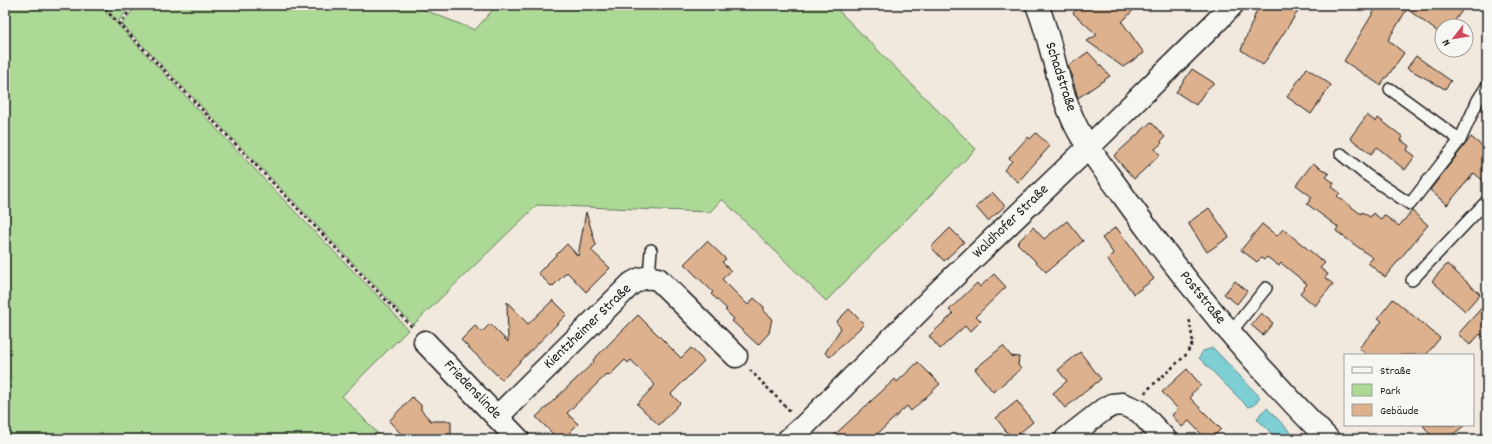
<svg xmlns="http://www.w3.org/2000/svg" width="1492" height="444" viewBox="0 0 1492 444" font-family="Dekko,sans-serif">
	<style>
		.green { fill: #add997; stroke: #647a5a }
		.water { fill: #7ecfd4; stroke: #57878a }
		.building { fill: #ddb18e; stroke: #1c1c1c }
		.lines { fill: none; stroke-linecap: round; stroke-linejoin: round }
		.service-casing { stroke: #1c1c1c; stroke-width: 14 }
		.minor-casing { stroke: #1c1c1c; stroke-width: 25 }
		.path { stroke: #1c1c1c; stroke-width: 2.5; stroke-dasharray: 3 3; stroke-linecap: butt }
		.service { stroke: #f6f6f2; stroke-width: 11 }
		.minor { stroke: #f6f6f2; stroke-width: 22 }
		.labels { text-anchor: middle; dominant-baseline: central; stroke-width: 4; stroke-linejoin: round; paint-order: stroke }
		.street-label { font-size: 15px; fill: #1c1c1c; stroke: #f6f6f2 }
	</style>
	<rect width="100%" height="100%" fill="#f1e8de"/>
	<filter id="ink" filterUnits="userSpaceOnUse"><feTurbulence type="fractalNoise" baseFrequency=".025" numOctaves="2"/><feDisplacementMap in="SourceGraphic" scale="8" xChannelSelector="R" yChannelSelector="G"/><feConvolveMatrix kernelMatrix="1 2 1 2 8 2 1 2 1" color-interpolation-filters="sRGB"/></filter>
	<g filter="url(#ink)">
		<!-- green -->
		<g class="green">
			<polygon points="5,5 99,5 305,222 385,303 408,330 342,396 383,439 5,439"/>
			<polygon points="102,5 131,5 118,22"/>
			<polygon points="137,5 412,5 475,30 497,5 833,5 976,149 826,301 722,199 710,212 537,205 413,325 122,24"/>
		</g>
		<!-- water -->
		<g class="water">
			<polygon points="1213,348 1260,397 1255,405 1248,407 1199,358 1203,351"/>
			<polygon points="1267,408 1297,439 1277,439 1257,419 1261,413"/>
		</g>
		<!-- building -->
		<g class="building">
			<polygon points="1081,5 1138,5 1122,22 1144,53 1123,67 1087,41 1097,35 1073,13"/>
			<polygon points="1259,5 1302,5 1263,65 1241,50"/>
			<polygon points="1378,5 1466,5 1451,26 1442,26 1442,35 1407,9 1388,40 1404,53 1387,77 1386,77 1380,85 1344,61"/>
			<polygon points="1088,52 1110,76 1078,98 1072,78 1073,77 1068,66"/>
			<polygon points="1416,56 1451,81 1445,89 1407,68"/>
			<polygon points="1307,68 1331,85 1311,114 1287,97"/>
			<polygon points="1192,69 1214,83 1206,90 1196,105 1176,92"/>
			<polygon points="1367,115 1376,122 1378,118 1403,137 1401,140 1409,146 1407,150 1415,156 1405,170 1377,147 1371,154 1350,138"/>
			<polygon points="1151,122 1165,137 1161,141 1162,143 1155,149 1160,155 1134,179 1114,156"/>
			<polygon points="1036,133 1050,146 1018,182 1004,170 1012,161 1009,158 1028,137 1030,139"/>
			<polygon points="1471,137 1487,150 1487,184 1474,173 1447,205 1430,190"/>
			<polygon points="1313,163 1329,174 1326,177 1334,183 1332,187 1340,193 1337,196 1361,214 1362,212 1370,217 1373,213 1381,219 1384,215 1399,226 1412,211 1428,225 1385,277 1368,263 1373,258 1336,231 1338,227 1307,204 1312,197 1296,185"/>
			<polygon points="992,192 1005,206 988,221 976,207"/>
			<polygon points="1209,208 1229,237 1207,252 1188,223"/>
			<polygon points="586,212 596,245 591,250 610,268 586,292 567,272 552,287 538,273 567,244 578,256"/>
			<polygon points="1067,221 1083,241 1046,272 1017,243 1033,227 1044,239"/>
			<polygon points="1262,224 1277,236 1283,229 1325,263 1320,268 1328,274 1325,278 1333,284 1315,306 1300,293 1307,284 1281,263 1279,266 1267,257 1264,260 1261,258 1257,262 1241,250"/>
			<polygon points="1116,227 1154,279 1134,294 1107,259 1114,254 1102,238"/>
			<polygon points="950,228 964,242 944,261 931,247"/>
			<polygon points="707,241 726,259 722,262 731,271 722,279 748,305 754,298 764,307 764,311 772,318 769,333 758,345 732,321 734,319 725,310 727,309 711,294 713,292 684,264"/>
			<polygon points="1447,264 1480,294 1465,311 1432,281"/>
			<polygon points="994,274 1006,287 976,316 981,321 970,332 965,326 940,349 929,336 953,314 949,310 977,283 980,287"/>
			<polygon points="1235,281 1247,291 1237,304 1224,294"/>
			<polygon points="1393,299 1440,338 1426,355 1367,355 1359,348 1382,321 1378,318"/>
			<polygon points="553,300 567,314 502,380 461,340 475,326 482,332 490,324 508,342 507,302 528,324"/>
			<polygon points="1487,302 1487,340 1480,334 1470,345 1458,334"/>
			<polygon points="849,309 864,324 830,357 825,353 841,328 836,322"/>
			<polygon points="1261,313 1273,323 1263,335 1251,325"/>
			<polygon points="638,315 681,358 691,348 704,361 671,394 680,403 659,425 637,404 655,385 631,360 628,363 625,360 609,376 607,374 567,413 578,424 563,439 558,439 536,417 594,362 593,360"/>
			<polygon points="1003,346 1011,356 1019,357 1018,365 1021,369 993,392 975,369"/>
			<polygon points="1080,352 1101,379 1065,408 1053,393 1067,381 1058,370"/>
			<polygon points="918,362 940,384 911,411 907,406 872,439 830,439 895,379 897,382"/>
			<polygon points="1187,369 1201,385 1191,394 1192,396 1190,398 1221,429 1211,439 1206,439 1189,421 1182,427 1172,415 1178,409 1162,392"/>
			<polygon points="412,397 421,405 421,410 431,421 451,421 451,439 406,439 389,421"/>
			<polygon points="1017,401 1033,422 1012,439 996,418"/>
			<polygon points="1423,425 1465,425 1447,439 1433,439"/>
		</g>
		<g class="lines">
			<defs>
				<g id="service">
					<polyline points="1390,89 1460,140"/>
					<polyline points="1341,154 1365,174 1410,204 1460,140 1478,100 1487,86"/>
					<polyline points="649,276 651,250"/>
					<polyline points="1412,280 1487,201"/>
					<polyline points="1230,333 1266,288"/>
				</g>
				<g id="minor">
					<path d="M1037 5C1053 44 1057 88 1076 126 1089 152 1109 175 1125 198 1186 284 1254 364 1328 439"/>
					<polyline points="425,342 518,439"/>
					<path d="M497 417 631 284C640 278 647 276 658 279L736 356"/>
					<polyline points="789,439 804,426 941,289 1089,147 1217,21 1232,5"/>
					<polyline points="1066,439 1103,410 1112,405 1122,404 1139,411 1165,439"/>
				</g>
			</defs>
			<!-- service casing -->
			<use href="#service" class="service-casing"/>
			<!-- minor casing -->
			<use href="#minor" class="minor-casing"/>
			<!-- path -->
			<g class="path">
				<polyline points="101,5 412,327"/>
				<polyline points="119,25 134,5"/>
				<polyline points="750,370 790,411"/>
				<polyline points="1145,393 1146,391 1185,356 1193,343 1189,316"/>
			</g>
			<!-- service -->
			<use href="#service" class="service"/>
			<!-- minor -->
			<use href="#minor" class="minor"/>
		</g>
	</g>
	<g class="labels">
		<!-- street labels -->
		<g class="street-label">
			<text transform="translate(1060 77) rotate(72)">Schadstraße</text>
			<text transform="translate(1011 222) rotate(-44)">Waldhofer Straße</text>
			<text transform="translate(1202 298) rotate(51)">Poststraße</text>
			<text transform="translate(588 327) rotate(-44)">Kientzheimer Straße</text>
			<text transform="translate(472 390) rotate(46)">Friedenslinde</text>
		</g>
	</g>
	<!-- margin -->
	<rect width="1492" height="444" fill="none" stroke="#f6f6f2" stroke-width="20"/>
	<rect x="10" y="10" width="1472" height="424" fill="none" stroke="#1c1c1c" stroke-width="1.5" filter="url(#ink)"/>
	<!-- legend -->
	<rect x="1344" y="354" width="130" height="72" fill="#f6f6f2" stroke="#9f9f9c"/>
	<rect x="1352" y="367" width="20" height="6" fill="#f6f6f2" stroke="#9f9f9c"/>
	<text x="1380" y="374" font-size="12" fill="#1c1c1c">Straße</text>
	<rect x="1352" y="384" width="20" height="12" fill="#add997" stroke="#9f9f9c"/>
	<text x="1380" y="394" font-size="12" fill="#1c1c1c">Park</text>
	<rect x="1352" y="404" width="20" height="12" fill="#ddb18e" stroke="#9f9f9c"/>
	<text x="1380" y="414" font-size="12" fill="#1c1c1c">Gebäude</text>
	<!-- north arrow -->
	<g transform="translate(1454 38) rotate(239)"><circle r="19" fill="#f6f6f2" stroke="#9f9f9c"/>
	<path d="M0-3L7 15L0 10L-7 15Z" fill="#d1495b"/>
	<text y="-6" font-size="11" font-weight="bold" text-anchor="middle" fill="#1c1c1c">N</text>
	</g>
</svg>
